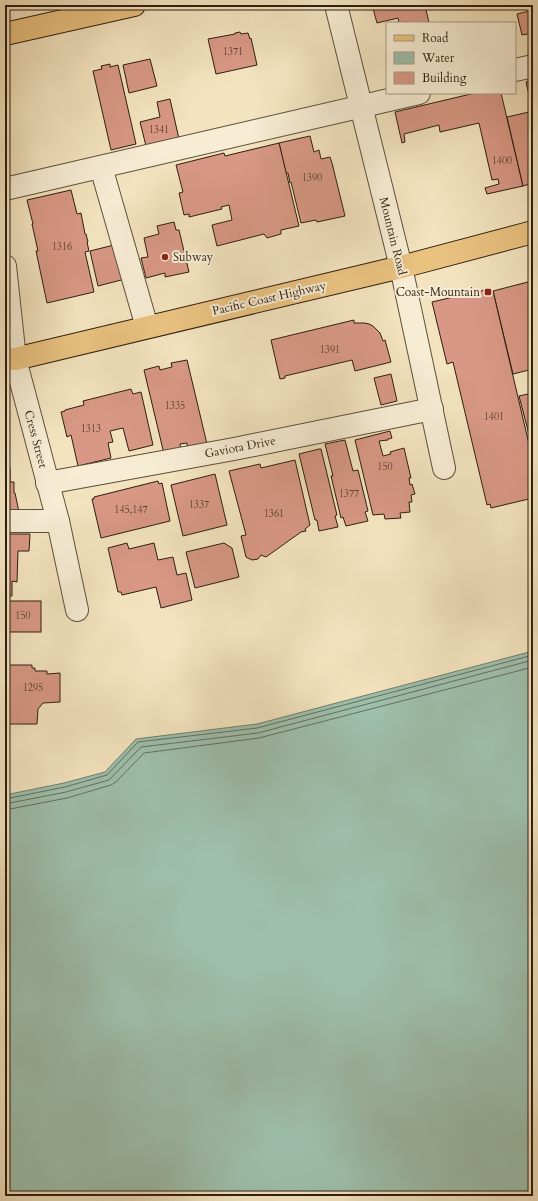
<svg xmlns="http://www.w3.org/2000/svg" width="538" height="1201" viewBox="0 0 538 1201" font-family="Cardo,serif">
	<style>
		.water { fill: #9dbfac; stroke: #707f6e }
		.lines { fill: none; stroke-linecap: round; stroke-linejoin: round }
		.shore { stroke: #656e5e; stroke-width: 1 }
		.building { fill: #d89885; stroke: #2d1e10 }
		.minor-casing { stroke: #5e503c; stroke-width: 24 }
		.major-casing { stroke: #2d1e10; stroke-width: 24 }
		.highway-casing { stroke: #2d1e10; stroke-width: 24 }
		.minor { stroke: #f7edd5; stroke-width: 22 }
		.major { stroke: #eac280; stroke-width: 22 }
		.highway { stroke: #eac280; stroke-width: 22 }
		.poi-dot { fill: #8f2418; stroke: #f7edd5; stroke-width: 1.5 }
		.labels { text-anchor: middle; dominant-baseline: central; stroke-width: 4; stroke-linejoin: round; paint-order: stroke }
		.number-label { font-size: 10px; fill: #583c2d }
		.street-label { font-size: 12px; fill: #2d1e10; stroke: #f7edd5 }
		.poi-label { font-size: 12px; fill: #2d1e10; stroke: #f7edd5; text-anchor: start }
	</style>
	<rect width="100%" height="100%" fill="#f3e4bf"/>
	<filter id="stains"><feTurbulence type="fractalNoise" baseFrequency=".005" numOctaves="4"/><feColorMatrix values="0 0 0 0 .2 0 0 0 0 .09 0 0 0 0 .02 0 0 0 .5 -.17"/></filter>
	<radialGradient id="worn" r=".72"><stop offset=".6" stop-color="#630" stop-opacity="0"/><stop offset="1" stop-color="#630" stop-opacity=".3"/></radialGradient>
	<!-- water -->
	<polygon class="water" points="533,651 533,1196 5,1196 5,795 64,783 105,772 136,739 257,724"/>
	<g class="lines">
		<!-- shore -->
		<g class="shore">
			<polyline points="5,799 65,787 107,775 138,742 257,728 533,655"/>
			<polyline points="5,804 66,792 109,780 141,747 258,733 533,660"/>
			<polyline points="5,810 67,798 111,785 116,782 144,753 259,738 533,667"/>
		</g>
	</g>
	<!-- building -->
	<g class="building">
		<polygon points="372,5 425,5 429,23 406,23 406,22 399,23 398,18 377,23"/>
		<polygon points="533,10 533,33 522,35 517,14"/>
		<polygon points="240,32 241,34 248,33 250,39 251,38 257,65 216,74 208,39 235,34 235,33"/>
		<polygon points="150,59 157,86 129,93 123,65"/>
		<polygon points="110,64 110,67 118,65 136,144 111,150 93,71 102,69 101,66"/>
		<polygon points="533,80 533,107 532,108 526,82"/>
		<polygon points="475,93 501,93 523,186 487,194 485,188 499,184 498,179 492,180 479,123 440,132 439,125 404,134 405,142 402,143 395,112"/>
		<polygon points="170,99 179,139 146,146 140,122 160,117 157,102"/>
		<polygon points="529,112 533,131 533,183 523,186 507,117"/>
		<polygon points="310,136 314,152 319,150 321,159 330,157 332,163 345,216 317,222 316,220 301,223 291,182 290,183 288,173 286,173 279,143"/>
		<polygon points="279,143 299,226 281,230 281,234 267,238 264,234 217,246 212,225 232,220 229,205 221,207 222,209 189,217 189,214 184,215 179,193 183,192 176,165 224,153 225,156"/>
		<polygon points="71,190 77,214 81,213 85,234 86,234 88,242 87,242 89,251 85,252 94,292 47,303 36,251 38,251 32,224 33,224 27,200"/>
		<polygon points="174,222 176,230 179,230 189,272 165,277 165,273 146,278 141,258 148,257 144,238 159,234 157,226"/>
		<polygon points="114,245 125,279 98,286 90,251"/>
		<polygon points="528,282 533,285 533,369 513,374 493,291"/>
		<polygon points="483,290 486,291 493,291 533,461 533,498 491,508 490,504 487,505 453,362 447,364 432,302 475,292 475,295"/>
		<polygon points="354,320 354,323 364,323 369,324 373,326 380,333 383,341 385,340 391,362 355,371 352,360 285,376 285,378 280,379 271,340"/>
		<polygon points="187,360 207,444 188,449 187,443 180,444 181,450 164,454 144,370 159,366 160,370 172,367 171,363"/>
		<polygon points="391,374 397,401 381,405 374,378"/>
		<polygon points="131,389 133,394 141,392 153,445 129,451 123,428 110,431 113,442 108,443 111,458 78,466 71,435 67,437 61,412 65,411 65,410 84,405 83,401"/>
		<polygon points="533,393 533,446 532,446 519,396"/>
		<polygon points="390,431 392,438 388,439 388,440 379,441 383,456 391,454 390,452 404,448 411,478 409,478 410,485 412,484 415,494 411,495 412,502 409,502 410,512 400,513 401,518 385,519 384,514 373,515 355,440"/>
		<polygon points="345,440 353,471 358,470 368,511 365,512 368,521 346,526 343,517 341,518 331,476 333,476 325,444"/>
		<polygon points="319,449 321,449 337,515 335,516 338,527 319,531 317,520 315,520 299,454"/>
		<polygon points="295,460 310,525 305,529 306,531 301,532 266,557 261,555 258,559 252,560 246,557 241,536 246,535 229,471 260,464 261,468"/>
		<polygon points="5,468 10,468 10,482 14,482 14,493 15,493 19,512 5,512"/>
		<polygon points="215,474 227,525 183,536 171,485"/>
		<polygon points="158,481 159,484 162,483 170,521 101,538 92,499 94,499 94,497"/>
		<polygon points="5,534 30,534 29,551 18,551 17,582 12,581 12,596 5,596"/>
		<polygon points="127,543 129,549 154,543 158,560 173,557 177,575 186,573 192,600 161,608 156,587 122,595 121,592 118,592 108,548"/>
		<polygon points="224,543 232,548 239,577 195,588 186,552"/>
		<rect x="5" y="601" width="36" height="31"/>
		<polygon points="5,665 32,665 32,668 35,668 35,671 47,671 47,674 60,673 60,702 43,703 38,709 37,724 5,724"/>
	</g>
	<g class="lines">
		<defs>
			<g id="minor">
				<polyline points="336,5 401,267 444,468"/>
				<polyline points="515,70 533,66"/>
				<polyline points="101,167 147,327"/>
				<polyline points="5,189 419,93"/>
				<polyline points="5,266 15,359 58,521 77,610"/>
				<polyline points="47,483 234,449 432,409"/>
				<polyline points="5,521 58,521"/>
			</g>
			<polyline id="major" points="5,34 134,5"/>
			<polyline id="highway" points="5,359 15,359 401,267 533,232"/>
		</defs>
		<!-- minor casing -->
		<use href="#minor" class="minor-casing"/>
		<!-- major casing -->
		<use href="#major" class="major-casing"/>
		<!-- highway casing -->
		<use href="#highway" class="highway-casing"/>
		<!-- minor -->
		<use href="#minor" class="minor"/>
		<!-- major -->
		<use href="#major" class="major"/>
		<!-- highway -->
		<use href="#highway" class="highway"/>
	</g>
	<!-- markers -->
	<g class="poi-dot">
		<circle cx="165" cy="257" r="4"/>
		<rect x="484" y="288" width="8" height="8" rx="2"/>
	</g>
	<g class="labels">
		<!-- number labels -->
		<g class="number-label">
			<text x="233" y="52">1371</text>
			<text x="159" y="130">1341</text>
			<text x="502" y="161">1400</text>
			<text x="312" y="178">1390</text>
			<text x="62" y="247">1316</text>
			<text x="330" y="350">1391</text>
			<text x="175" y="406">1335</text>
			<text x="494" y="417">1401</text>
			<text x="91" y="429">1313</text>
			<text x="385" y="467">150</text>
			<text x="349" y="494">1377</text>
			<text x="199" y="505">1337</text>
			<text x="131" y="510">145,147</text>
			<text x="274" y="514">1361</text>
			<text x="23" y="616">150</text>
			<text x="33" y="688">1295</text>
		</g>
		<!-- street labels -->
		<g class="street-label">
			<text transform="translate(393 236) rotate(76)">Mountain Road</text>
			<text transform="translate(269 298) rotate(-13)">Pacific Coast Highway</text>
			<text transform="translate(36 439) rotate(75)">Cress Street</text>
			<text transform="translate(240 447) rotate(-11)">Gaviota Drive</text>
		</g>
		<!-- poi labels -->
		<g class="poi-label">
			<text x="173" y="257">Subway</text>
			<text x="480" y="292" text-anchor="end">Coast-Mountain</text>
		</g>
	</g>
	<!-- margin -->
	<rect width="538" height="1201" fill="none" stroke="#f3e4bf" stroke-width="20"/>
	<rect x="6" y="6" width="526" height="1189" fill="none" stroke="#2d1e10" stroke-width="2"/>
	<rect x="10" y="10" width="518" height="1181" fill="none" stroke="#2d1e10"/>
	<!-- legend -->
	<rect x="386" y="22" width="130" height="72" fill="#f7edd5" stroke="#a69a86"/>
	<rect x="394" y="35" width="20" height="6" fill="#eac280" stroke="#a69a86"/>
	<text x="422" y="42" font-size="12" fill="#2d1e10">Road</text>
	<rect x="394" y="52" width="20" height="12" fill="#9dbfac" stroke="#a69a86"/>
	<text x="422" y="62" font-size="12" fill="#2d1e10">Water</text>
	<rect x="394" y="72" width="20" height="12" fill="#d89885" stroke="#a69a86"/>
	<text x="422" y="82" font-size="12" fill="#2d1e10">Building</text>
	<rect width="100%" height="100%" filter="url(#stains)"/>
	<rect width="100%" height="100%" fill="url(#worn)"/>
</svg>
